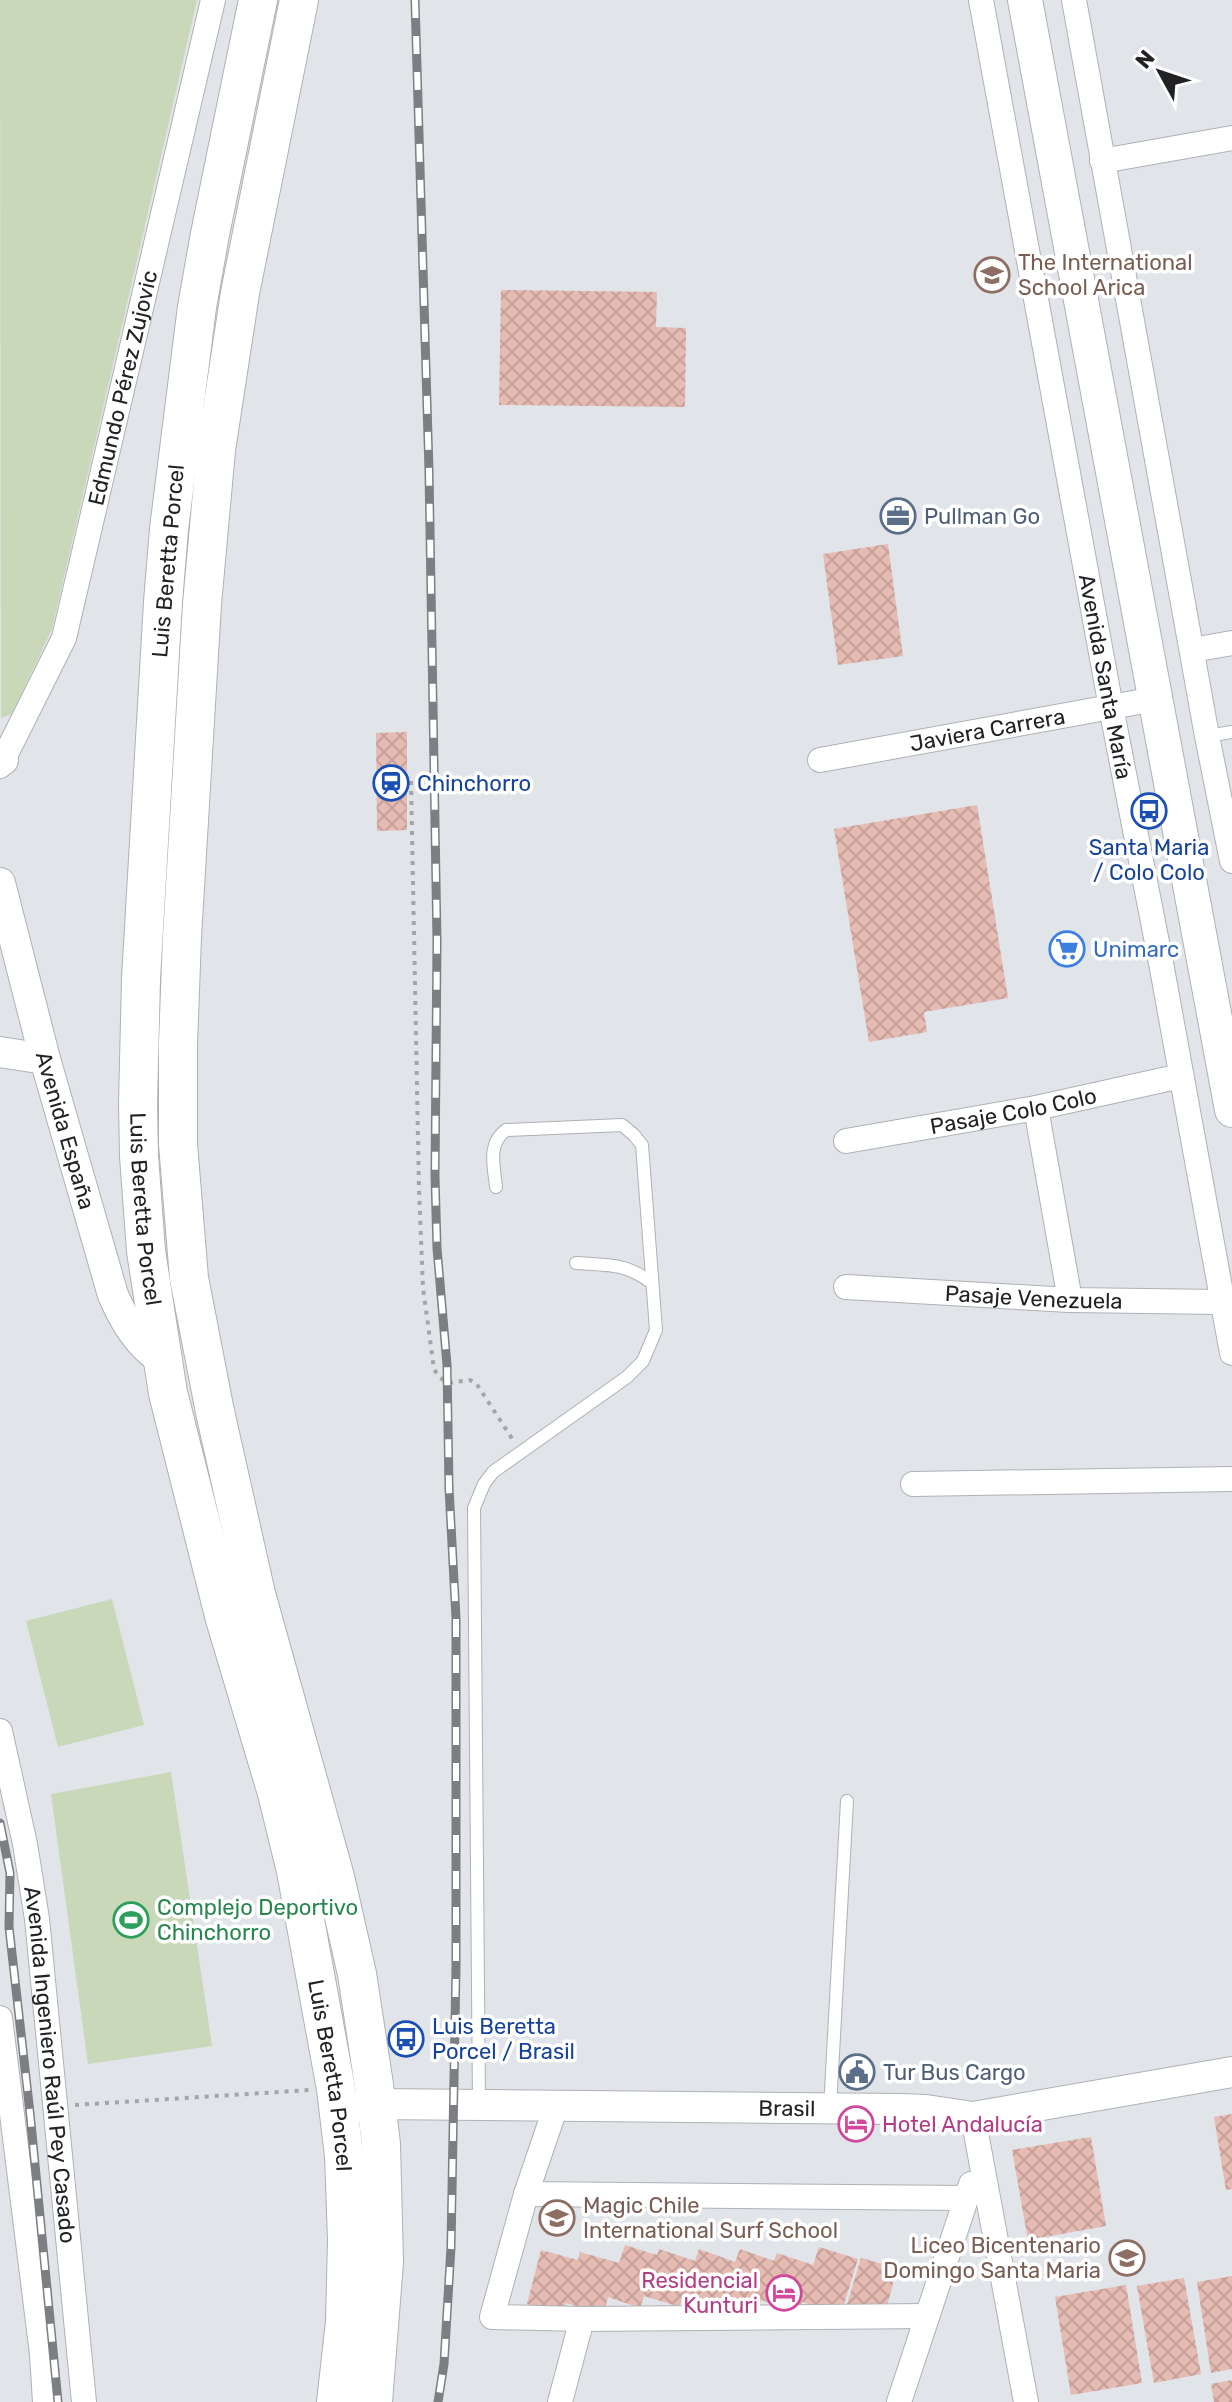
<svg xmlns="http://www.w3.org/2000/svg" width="1232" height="2402" viewBox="0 0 1232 2402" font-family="Rubik,sans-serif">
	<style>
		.park { fill: #c9d8b9 }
		.building { fill: url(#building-cross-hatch) }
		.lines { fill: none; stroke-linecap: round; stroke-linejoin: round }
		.service-casing { stroke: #aeb1b5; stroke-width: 14 }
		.minor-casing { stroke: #aeb1b5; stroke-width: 26 }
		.tertiary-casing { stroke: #aeb1b5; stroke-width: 32 }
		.secondary-casing { stroke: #aeb1b5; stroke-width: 36 }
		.primary-casing { stroke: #aeb1b5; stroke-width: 40 }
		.path { stroke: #a3a6a9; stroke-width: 4; stroke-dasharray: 4 6; stroke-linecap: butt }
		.service { stroke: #fff; stroke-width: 12 }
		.minor { stroke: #fff; stroke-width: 24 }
		.tertiary { stroke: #fff; stroke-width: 30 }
		.secondary { stroke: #fff; stroke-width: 34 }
		.primary { stroke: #fff; stroke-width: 38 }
		.rail-casing { stroke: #7c7e81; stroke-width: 9 }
		.rail { stroke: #fff; stroke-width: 6; stroke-dasharray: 18; stroke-linecap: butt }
		.labels { text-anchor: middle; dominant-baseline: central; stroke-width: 7; stroke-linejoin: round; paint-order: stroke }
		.education-label { font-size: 22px; fill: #785e54; stroke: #fff; text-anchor: start }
		.street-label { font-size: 22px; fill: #202223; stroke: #fff }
		.service-label { font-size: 22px; fill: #4e5e75; stroke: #fff; text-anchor: start }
		.transit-label { font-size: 22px; fill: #164399; stroke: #fff; text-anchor: start }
		.shop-label { font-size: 22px; fill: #366cbe; stroke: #fff; text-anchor: start }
		.leisure-label { font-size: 22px; fill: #27864d; stroke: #fff; text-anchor: start }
		.hotel-label { font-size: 22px; fill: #b23c85; stroke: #fff; text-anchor: start }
	</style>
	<defs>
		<pattern id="building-cross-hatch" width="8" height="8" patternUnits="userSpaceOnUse" patternTransform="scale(2)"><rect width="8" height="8" fill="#e6bbb2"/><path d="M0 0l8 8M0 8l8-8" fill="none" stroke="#c5a099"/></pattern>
	</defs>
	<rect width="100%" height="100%" fill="#e1e4e8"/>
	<!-- park -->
	<g class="park">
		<polygon points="0,0 197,0 52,629 12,714 1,718"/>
		<polygon points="112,1599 144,1725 58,1747 26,1621"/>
		<polygon points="171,1772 212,2046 88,2064 51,1794"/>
	</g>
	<!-- building -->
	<g class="building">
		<polygon points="501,290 657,292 656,327 686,328 685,407 499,405"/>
		<polygon points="888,544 903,656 838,665 823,554"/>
		<polygon points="407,732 407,830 377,831 376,733"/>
		<polygon points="977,805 1008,998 924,1012 927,1032 869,1042 834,829"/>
		<polygon points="1232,2114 1232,2189 1226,2190 1214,2117"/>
		<polygon points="1091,2137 1106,2226 1028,2240 1012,2150"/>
		<polygon points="625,2245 657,2255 659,2249 695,2261 699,2249 735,2262 740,2249 774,2261 777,2253 813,2265 819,2247 858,2259 841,2314 802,2302 797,2313 761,2300 758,2308 723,2296 718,2309 683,2296 680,2307 644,2296 640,2308 608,2297 604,2314 566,2303 564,2313 527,2304 541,2250 578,2260 580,2252 619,2263"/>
		<polygon points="861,2258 897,2268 886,2310 845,2311"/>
		<polygon points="1232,2276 1232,2369 1211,2373 1197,2282"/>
		<polygon points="1184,2278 1201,2374 1154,2383 1137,2286"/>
		<polygon points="1126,2285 1142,2383 1071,2395 1055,2297"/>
		<polygon points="1232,2380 1232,2402 1214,2402 1211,2384"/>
	</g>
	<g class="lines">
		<defs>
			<g id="service">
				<polyline points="1207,736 1232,732"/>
				<path d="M576 1263C608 1265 626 1263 652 1283"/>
				<path d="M479 2105 474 1508 484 1484 493 1472 627 1377 643 1361 656 1330 642 1145 634 1135 622 1125 506 1130C487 1144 494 1166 496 1187"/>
				<polyline points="830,2108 847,1801"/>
			</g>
			<g id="minor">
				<path id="s1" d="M981 0 1111 707 1161 963 1232 1353"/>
				<polyline points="1074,0 1207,736 1232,861"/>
				<polyline points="1102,161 1232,138"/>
				<polyline points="1192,650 1232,643"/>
				<path id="s2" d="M820 760 1155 699"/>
				<path id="s3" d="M0 766 64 638 213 0"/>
				<polyline points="1036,1108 1070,1300"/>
				<path id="s4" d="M846 1141 1036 1108 1181 1076"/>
				<path id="s5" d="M846 1287 1070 1300 1221 1302"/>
				<polyline points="913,1484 1232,1479"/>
				<path id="s6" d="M0 1731 25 1844 37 1919 84 2402"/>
				<polyline points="0,2018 42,2354 45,2402"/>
				<polyline points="556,2106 526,2194 492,2317 582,2319 927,2316"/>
				<polyline points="973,2117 1026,2402"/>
				<polyline points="526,2194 965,2198"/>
				<polyline points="560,2402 582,2319"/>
				<polyline points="899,2402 971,2184"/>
			</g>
			<g id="tertiary">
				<polyline points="0,760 3,760"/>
				<path id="s7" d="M0 883 45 1059 113 1295C124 1320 138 1345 162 1360"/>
				<polyline points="0,1052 45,1059"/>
				<path id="s8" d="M357 2106 377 2104 901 2109 926 2110 973 2117 1232 2072"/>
			</g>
			<polyline id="secondary" points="1025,0 1232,1110"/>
			<g id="primary">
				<path id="s9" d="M258 0 210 234 197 307 169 529 163 602 141 979 138 1104 139 1156 146 1251 168 1393 225 1619 277 1793 296 1871 336 2089 344 2156 347 2240 345 2322 336 2402"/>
				<polyline points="299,0 240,293 216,450 202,604 182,937 178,1044 178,1144 189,1278 215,1412 256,1594 335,1877 357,1974 374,2085 381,2144 384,2262 373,2402"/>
			</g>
		</defs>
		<!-- service casing -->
		<use href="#service" class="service-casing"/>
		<!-- minor casing -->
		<use href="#minor" class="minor-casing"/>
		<!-- tertiary casing -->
		<use href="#tertiary" class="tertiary-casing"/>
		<!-- secondary casing -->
		<use href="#secondary" class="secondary-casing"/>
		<!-- primary casing -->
		<use href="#primary" class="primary-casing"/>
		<!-- path -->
		<g class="path">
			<polyline points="411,781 419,1189 423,1288 434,1369 439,1377 448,1383 470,1380 476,1383 513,1440"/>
			<polyline points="75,2105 310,2090"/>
		</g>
		<!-- service -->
		<use href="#service" class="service"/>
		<!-- minor -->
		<use href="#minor" class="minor"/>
		<!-- tertiary -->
		<use href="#tertiary" class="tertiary"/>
		<!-- secondary -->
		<use href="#secondary" class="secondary"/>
		<!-- primary -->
		<use href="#primary" class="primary"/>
		<defs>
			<g id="rail">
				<polyline points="415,0 429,471 437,941 435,1176 437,1248 447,1365 449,1488 456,1618 456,1967 451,2247 444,2364 438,2402"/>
				<polyline points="0,1823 10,1873 9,1927 30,2113 58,2402"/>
			</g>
		</defs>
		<!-- rail casing -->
		<use href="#rail" class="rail-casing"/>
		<!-- rail -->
		<use href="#rail" class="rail"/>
	</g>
	<!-- icons -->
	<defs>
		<symbol id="school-ring" viewBox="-11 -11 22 22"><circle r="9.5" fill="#fff" stroke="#8d6e63" stroke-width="1.5"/><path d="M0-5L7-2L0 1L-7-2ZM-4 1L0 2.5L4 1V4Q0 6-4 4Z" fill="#8d6e63"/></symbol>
		<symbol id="office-ring" viewBox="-11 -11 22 22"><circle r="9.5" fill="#fff" stroke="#5c6f8a" stroke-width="1.5"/><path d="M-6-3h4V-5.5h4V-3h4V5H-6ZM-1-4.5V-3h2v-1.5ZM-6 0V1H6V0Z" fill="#5c6f8a"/></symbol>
		<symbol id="station-ring" viewBox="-11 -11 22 22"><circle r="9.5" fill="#fff" stroke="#1a4fb4" stroke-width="1.5"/><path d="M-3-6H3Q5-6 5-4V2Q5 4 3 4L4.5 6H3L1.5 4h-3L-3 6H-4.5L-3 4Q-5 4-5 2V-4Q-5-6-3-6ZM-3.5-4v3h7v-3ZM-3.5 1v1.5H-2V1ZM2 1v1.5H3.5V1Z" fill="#1a4fb4"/></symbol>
		<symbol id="bus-ring" viewBox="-11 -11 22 22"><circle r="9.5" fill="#fff" stroke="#1a4fb4" stroke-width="1.5"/><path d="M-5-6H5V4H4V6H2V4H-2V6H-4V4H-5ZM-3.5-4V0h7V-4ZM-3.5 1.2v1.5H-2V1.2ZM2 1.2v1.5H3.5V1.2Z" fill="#1a4fb4"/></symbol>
		<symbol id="supermarket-ring" viewBox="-11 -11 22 22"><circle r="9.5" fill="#fff" stroke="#3f7fe0" stroke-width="1.5"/><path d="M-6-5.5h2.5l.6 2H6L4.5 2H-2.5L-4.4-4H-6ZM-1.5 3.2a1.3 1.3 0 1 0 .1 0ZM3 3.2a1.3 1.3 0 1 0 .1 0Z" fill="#3f7fe0"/></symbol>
		<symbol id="stadium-ring" viewBox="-11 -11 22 22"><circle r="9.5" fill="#fff" stroke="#2e9e5b" stroke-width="1.5"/><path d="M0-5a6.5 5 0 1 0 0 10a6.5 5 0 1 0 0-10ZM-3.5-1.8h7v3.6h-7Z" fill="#2e9e5b"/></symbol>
		<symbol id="civic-ring" viewBox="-11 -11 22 22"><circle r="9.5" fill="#fff" stroke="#5c6f8a" stroke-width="1.5"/><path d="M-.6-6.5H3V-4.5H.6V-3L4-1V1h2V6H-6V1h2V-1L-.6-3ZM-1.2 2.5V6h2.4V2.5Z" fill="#5c6f8a"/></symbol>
		<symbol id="hotel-ring" viewBox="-11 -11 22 22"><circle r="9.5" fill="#fff" stroke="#d1479c" stroke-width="1.5"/><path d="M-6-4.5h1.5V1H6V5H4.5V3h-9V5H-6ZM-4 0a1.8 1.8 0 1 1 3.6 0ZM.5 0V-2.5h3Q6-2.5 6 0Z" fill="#d1479c"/></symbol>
	</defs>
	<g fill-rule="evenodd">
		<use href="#school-ring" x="972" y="255" width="40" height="40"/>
		<use href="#office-ring" x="878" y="496" width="40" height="40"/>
		<use href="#station-ring" x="371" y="763" width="40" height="40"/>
		<use href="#bus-ring" x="1129" y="791" width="40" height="40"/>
		<use href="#supermarket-ring" x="1047" y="929" width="40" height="40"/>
		<use href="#stadium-ring" x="111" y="1900" width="40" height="40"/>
		<use href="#bus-ring" x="386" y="2019" width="40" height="40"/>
		<use href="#civic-ring" x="837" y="2052" width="40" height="40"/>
		<use href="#hotel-ring" x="836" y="2104" width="40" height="40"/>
		<use href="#school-ring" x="537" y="2198" width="40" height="40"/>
		<use href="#school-ring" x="1107" y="2238" width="40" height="40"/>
		<use href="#hotel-ring" x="764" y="2273" width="40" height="40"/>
	</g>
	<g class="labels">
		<!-- education labels -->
		<g class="education-label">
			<text x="1018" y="262">The International<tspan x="1018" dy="25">School Arica</tspan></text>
			<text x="583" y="2205">Magic Chile<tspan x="583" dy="25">International Surf School</tspan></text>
			<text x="1101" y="2245" text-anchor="end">Liceo Bicentenario<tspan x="1101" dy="25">Domingo Santa Maria</tspan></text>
		</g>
		<!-- street labels -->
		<g class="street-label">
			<text stroke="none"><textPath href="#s3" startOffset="400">Edmundo Pérez Zujovic</textPath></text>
			<text transform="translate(168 561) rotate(-85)">Luis Beretta Porcel</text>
			<text stroke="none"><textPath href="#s1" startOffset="688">Avenida Santa María</textPath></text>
			<text stroke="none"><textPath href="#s2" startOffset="170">Javiera Carrera</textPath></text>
			<text stroke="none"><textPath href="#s4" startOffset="170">Pasaje Colo Colo</textPath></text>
			<text stroke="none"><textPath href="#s7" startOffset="256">Avenida España</textPath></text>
			<text stroke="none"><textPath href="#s9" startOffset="1218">Luis Beretta Porcel</textPath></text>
			<text stroke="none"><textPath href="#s5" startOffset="188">Pasaje Venezuela</textPath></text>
			<text stroke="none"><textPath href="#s6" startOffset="338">Avenida Ingeniero Raúl Pey Casado</textPath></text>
			<text stroke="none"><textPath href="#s9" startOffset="2106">Luis Beretta Porcel</textPath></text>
			<text stroke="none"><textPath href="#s8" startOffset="430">Brasil</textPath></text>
		</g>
		<!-- service labels -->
		<g class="service-label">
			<text x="924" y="516">Pullman Go</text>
			<text x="883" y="2072">Tur Bus Cargo</text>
		</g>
		<!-- transit labels -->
		<g class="transit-label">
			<text x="417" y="783">Chinchorro</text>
			<text x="1149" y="847" text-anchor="middle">Santa Maria<tspan x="1149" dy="25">/ Colo Colo</tspan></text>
			<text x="432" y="2026">Luis Beretta<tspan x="432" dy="25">Porcel / Brasil</tspan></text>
		</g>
		<!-- shop labels -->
		<g class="shop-label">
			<text x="1093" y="949">Unimarc</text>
		</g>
		<!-- leisure labels -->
		<g class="leisure-label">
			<text x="157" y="1907">Complejo Deportivo<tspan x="157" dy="25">Chinchorro</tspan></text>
		</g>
		<!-- hotel labels -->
		<g class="hotel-label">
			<text x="882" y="2124">Hotel Andalucía</text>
			<text x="758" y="2280" text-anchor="end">Residencial<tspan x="758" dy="25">Kunturi</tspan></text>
		</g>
	</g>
	<!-- north arrow -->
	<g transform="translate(1160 72) rotate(310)" stroke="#ffffff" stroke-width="6" paint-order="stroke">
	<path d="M0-6L14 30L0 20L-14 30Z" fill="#202223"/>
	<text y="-12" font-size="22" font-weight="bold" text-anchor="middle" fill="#202223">N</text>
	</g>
</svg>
